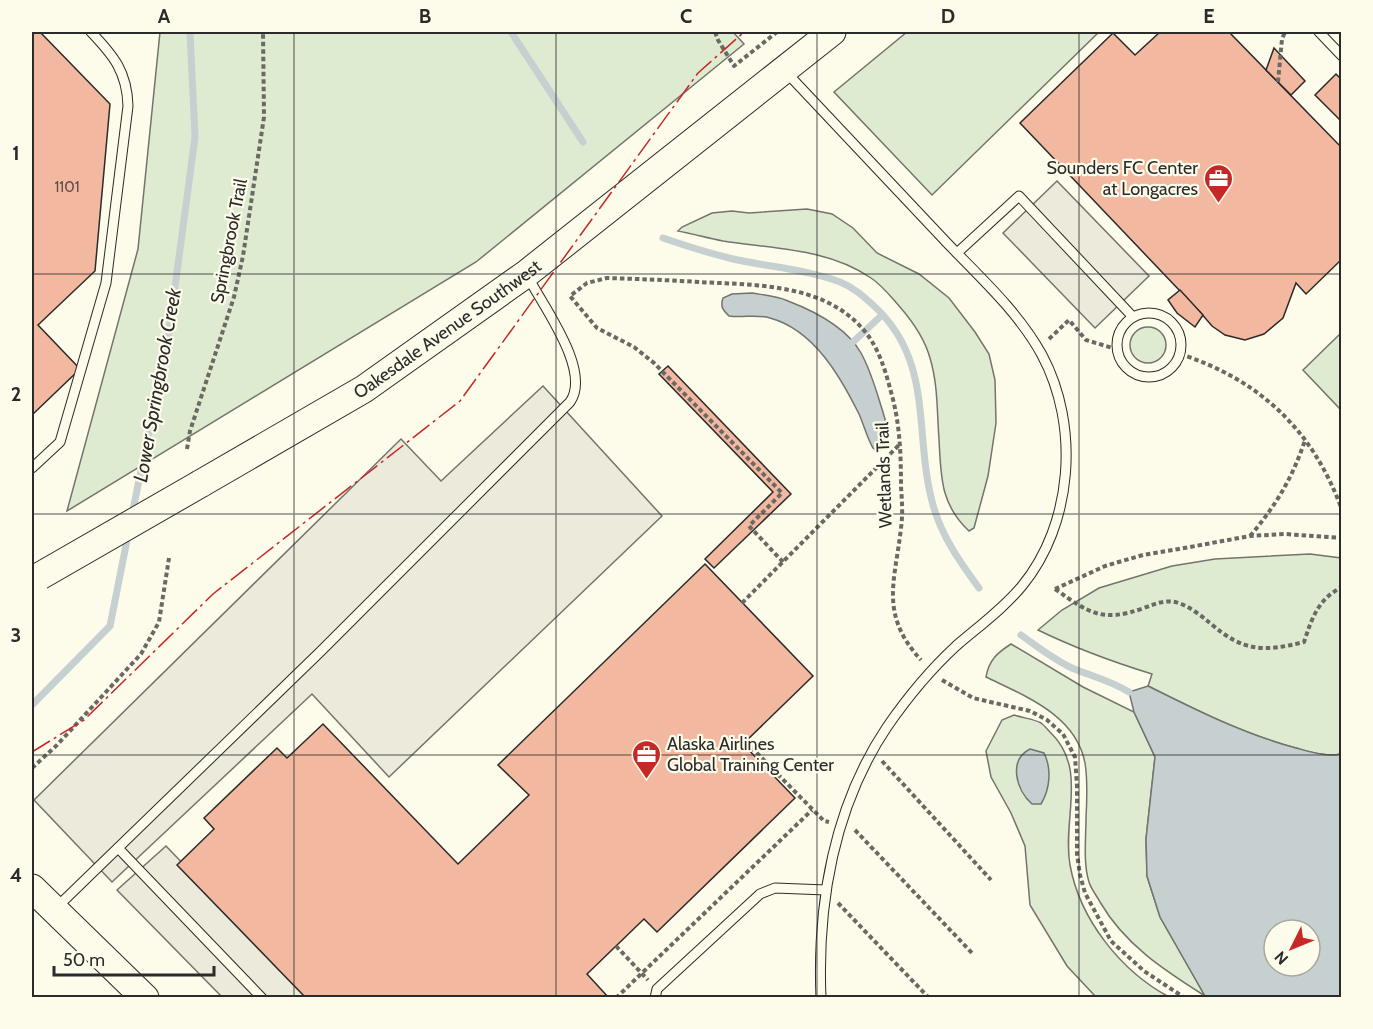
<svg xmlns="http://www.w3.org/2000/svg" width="1373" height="1029" viewBox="0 0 1373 1029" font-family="Cabin,sans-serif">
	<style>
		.green { fill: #deebd1; stroke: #74746e; stroke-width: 1.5 }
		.parking { fill: #eceadb; stroke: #74746e; stroke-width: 1.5 }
		.water { fill: #c7d0d0; stroke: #74746e; stroke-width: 1.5; fill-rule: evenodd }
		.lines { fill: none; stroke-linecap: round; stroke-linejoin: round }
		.stream { stroke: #c7d0d0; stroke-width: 7 }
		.building { fill: #f2b8a0; stroke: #2b2b2b; stroke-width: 1.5 }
		.lane-casing { stroke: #2b2b2b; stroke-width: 11 }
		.secondary-casing { stroke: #2b2b2b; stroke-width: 29 }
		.path { stroke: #6a6964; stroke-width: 4; stroke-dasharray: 4.5 3; stroke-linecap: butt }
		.lane { stroke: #fdfbea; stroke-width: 9 }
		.secondary { stroke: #fdfbea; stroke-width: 27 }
		.secondary-bridge-casing { stroke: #2b2b2b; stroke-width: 29; stroke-linecap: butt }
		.secondary-bridge { stroke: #fdfbea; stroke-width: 27 }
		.power { stroke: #c62828; stroke-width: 1.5; stroke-dasharray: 21 4.5 3 4.5; stroke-linecap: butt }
		.grid { fill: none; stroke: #2b2b2b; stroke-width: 1.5; stroke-opacity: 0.55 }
		.labels { text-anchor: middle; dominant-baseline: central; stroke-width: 4.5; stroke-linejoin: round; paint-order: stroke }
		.number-label { font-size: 15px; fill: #5d4e48 }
		.poi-label { font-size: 18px; fill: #2b2b2b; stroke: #fdfbea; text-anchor: end }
		.street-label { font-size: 18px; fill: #2b2b2b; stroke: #fdfbea }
		.water-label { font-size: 20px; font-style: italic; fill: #2b2b2b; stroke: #fdfbea }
		.neatline { fill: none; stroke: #2b2b2b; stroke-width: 2 }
		.grid-label { font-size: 20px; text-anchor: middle; font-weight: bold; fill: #2b2b2b }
	</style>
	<rect width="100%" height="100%" fill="#fdfbea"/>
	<!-- green -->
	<g class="green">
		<polygon points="160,32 733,32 744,44 476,262 67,511 138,249"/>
		<polygon points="907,32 1099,32 932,195 834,92"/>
		<path d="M807 209 832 214 853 228 877 253 919 274 949 298 975 332 989 354 995 380 996 423 988 476 974 528 969 531C940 504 941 476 939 439 937 413 938 384 930 358 925 340 913 322 900 307 891 297 883 286 871 278 827 248 773 249 723 241 708 238 693 234 678 231L682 227 712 213 732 211 749 213Z"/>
		<circle cx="1148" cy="345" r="18"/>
		<polygon points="1341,333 1341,410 1303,370"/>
		<path d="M1310 554 1341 558V754C1326 757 1311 752 1296 748 1243 734 1196 710 1148 686L1152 674C1113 662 1075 648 1038 630L1062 610 1099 588 1172 566 1215 559Z"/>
		<path d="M1011 644 1083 687 1134 712 1155 757 1146 839 1147 876 1160 917 1205 996C1164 970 1125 945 1100 902 1097 896 1091 889 1089 882 1083 863 1086 838 1086 818 1087 800 1088 781 1085 763 1076 715 1025 696 986 677 989 660 997 653 1011 644Z"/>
		<path d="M1014 715C1023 718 1034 719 1041 723 1044 725 1048 730 1051 733 1088 769 1062 819 1070 865 1080 920 1121 971 1169 997H1096L1067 966 1030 905 1025 846 1011 813 991 777 986 751 1002 720Z"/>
	</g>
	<!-- parking -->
	<g class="parking">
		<polygon points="1057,181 1149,276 1095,328 1003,233"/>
		<polygon points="543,386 662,516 389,777 312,694 112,882 34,800 401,439 441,481"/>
		<polygon points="166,846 311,997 222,997 117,890"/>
	</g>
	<!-- water -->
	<g class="water">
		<path d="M752 293C763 295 777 296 788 301 814 311 847 328 861 353 871 371 876 390 882 409 886 422 892 438 882 449L877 451 873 448C867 438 864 425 859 414 840 376 814 330 770 318 757 314 742 318 729 316 723 310 720 307 723 298L732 294Z"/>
		<path d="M1148 686C1196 710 1244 734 1296 748 1311 752 1326 757 1341 754V997L1207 998 1205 996 1160 917 1147 876 1146 839 1155 757 1134 712 1129 692ZM1274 930H1310V966H1274Z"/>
		<path d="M1030 749 1044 753C1052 769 1050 789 1041 804H1032C1016 790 1008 760 1030 749Z"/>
	</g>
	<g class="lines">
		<!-- stream -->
		<g class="stream">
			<polyline points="511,32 583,142"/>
			<path d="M663 238C686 246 709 253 733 259 768 267 806 269 840 282 853 287 863 296 873 305 935 361 913 433 933 505 942 537 960 562 979 588"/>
			<polyline points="853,342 882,315"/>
			<polyline points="132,515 169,332 195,137 190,32"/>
			<path d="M1021 635C1038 647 1053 659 1072 668 1091 676 1111 681 1129 692"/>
			<polyline points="32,705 110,626 128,535"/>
		</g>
	</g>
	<!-- building -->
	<g class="building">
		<polygon points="32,32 40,32 110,104 95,271 38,325 80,369 32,415"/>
		<polygon points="1160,32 1229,32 1342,148 1342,259 1306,294 1296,283 1283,318 1264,334 1245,340 1225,335 1212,326 1200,312 1020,123 1113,33 1135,55"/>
		<polygon points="1274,48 1305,81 1291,95 1266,70"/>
		<polygon points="1336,74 1342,80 1342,122 1315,95"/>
		<polygon points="1180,290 1203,315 1195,327 1177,313 1168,300"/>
		<polygon points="668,366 791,494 714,568 705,559 773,492 659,374"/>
		<polygon points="705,564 813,676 743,744 795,798 657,932 644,919 587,974 609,998 306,998 177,865 214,829 204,818 277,748 287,758 323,724 458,864 529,795 498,765"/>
	</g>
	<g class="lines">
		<defs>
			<g id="lane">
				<polyline points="1319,32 1342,56"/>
				<path d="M785 71C839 129 894 187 949 245 982 279 1019 313 1042 355 1080 426 1073 524 1022 586 1003 609 978 627 956 646 930 670 907 698 887 727 834 806 817 903 821 998"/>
				<polyline points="957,253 1019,196 1133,317"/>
				<circle cx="1149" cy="345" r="32"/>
				<path d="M32 468 60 442 106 283 128 106C127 72 114 56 91 32"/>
				<polyline points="118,848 262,998"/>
				<path d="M56 908 320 652 570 402C592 371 543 306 528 277"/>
				<polyline points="655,998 657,989 760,894 775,888 826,890"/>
			</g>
			<g id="secondary">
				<path id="s1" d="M200 484 364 389 526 274 832 32"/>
				<polyline points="32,888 145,998"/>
			</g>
		</defs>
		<!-- lane casing -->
		<use href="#lane" class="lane-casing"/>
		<!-- secondary casing -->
		<use href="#secondary" class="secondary-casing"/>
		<!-- path -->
		<g class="path">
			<polyline points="715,32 718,40 734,66 777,32"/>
			<polyline points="1278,82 1282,39 1285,32"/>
			<polyline points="1049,339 1069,320 1086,340 1116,349"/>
			<path d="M1180 354C1260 380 1313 430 1342 510"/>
			<polyline points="187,449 190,431 234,297 243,256 264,117 263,32"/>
			<path d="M1250 536C1275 507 1293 477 1305 440"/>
			<path d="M783 562 749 526 782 493 654 363 634 347 597 328 570 296 587 283 607 278C638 279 668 280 698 282 753 285 821 283 861 327 878 345 885 369 891 392 900 423 901 455 901 487 902 500 903 514 901 528 895 582 879 614 921 660"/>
			<path d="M1055 589C1089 613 1102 623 1144 608 1154 604 1164 600 1175 602 1188 605 1200 615 1210 623 1243 652 1264 652 1304 642 1312 618 1318 599 1342 587"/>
			<polyline points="1055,589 1105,566 1143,555 1179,549 1250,536 1285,534 1342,538"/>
			<polyline points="742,603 900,444"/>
			<polyline points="942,680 973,698 1030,711 1047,720 1063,734 1075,757 1077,786 1077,854 1080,875 1085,893 1111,941 1144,971 1185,998"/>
			<polyline points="746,742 824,821 829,822"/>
			<polyline points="882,761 991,880"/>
			<polyline points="32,768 56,746 141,654 159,622 169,558"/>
			<polyline points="855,830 973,954"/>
			<polyline points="838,903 929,998"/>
			<polyline points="616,946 648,980"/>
			<polyline points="616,998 812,810"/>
		</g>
		<!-- lane -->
		<use href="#lane" class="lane"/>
		<!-- secondary -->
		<use href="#secondary" class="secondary"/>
		<defs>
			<polyline id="secondary-bridge" points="40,576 200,484"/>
		</defs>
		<!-- secondary-bridge casing -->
		<use href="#secondary-bridge" class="secondary-bridge-casing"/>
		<!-- secondary-bridge -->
		<use href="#secondary-bridge" class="secondary-bridge"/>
		<!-- power -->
		<polyline class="power" points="32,752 84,720 213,594 460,401 698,73 744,32"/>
	</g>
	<!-- grid -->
	<path class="grid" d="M294 32V998M556 32V998M817 32V998M1079 32V998M32 274H1342M32 514H1342M32 755H1342"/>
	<!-- icons -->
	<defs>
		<symbol id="office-pin" viewBox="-11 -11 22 30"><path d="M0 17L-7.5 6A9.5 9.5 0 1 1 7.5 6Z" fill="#c62828" stroke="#fdfbea"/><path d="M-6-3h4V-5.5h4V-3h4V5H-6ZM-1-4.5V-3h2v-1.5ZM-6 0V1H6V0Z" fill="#fff"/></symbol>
	</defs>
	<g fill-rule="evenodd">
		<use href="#office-pin" x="1202" y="162" width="33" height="45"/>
		<use href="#office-pin" x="630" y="738" width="33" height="45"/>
	</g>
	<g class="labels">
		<!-- number labels -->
		<g class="number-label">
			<text x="67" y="187">1101</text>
		</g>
		<!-- poi labels -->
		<g class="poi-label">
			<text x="1198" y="168">Sounders FC Center<tspan x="1198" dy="21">at Longacres</tspan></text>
			<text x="667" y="744" text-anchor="start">Alaska Airlines<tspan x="667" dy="21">Global Training Center</tspan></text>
		</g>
		<!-- street labels -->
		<g class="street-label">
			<text transform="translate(229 241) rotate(-79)">Springbrook Trail</text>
			<text stroke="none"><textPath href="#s1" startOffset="292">Oakesdale Avenue Southwest</textPath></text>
			<text transform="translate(884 475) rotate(-92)">Wetlands Trail</text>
		</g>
		<!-- water labels -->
		<g class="water-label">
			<text transform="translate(157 385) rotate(-80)">Lower Springbrook Creek</text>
		</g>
	</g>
	<!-- border -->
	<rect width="1373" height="1029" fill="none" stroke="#fdfbea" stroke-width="66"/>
	<!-- north arrow -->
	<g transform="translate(1292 948) rotate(227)"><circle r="28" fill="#fdfbea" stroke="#a9a89e" stroke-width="1.5"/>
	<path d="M0-4.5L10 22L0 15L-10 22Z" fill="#c62828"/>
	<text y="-9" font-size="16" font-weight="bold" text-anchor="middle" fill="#2b2b2b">N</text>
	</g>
	<!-- scale -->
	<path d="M54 966v9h160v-9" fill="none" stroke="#2b2b2b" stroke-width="3"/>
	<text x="63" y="966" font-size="18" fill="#2b2b2b" stroke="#fdfbea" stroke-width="4.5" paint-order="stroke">50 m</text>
	<rect x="33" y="33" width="1307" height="963" class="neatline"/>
	<g class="grid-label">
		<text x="164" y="23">A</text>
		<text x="425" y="23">B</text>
		<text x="686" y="23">C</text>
		<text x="948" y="23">D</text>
		<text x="1209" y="23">E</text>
		<text x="16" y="160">1</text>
		<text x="16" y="401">2</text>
		<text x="16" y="642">3</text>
		<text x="16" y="882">4</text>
	</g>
</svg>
